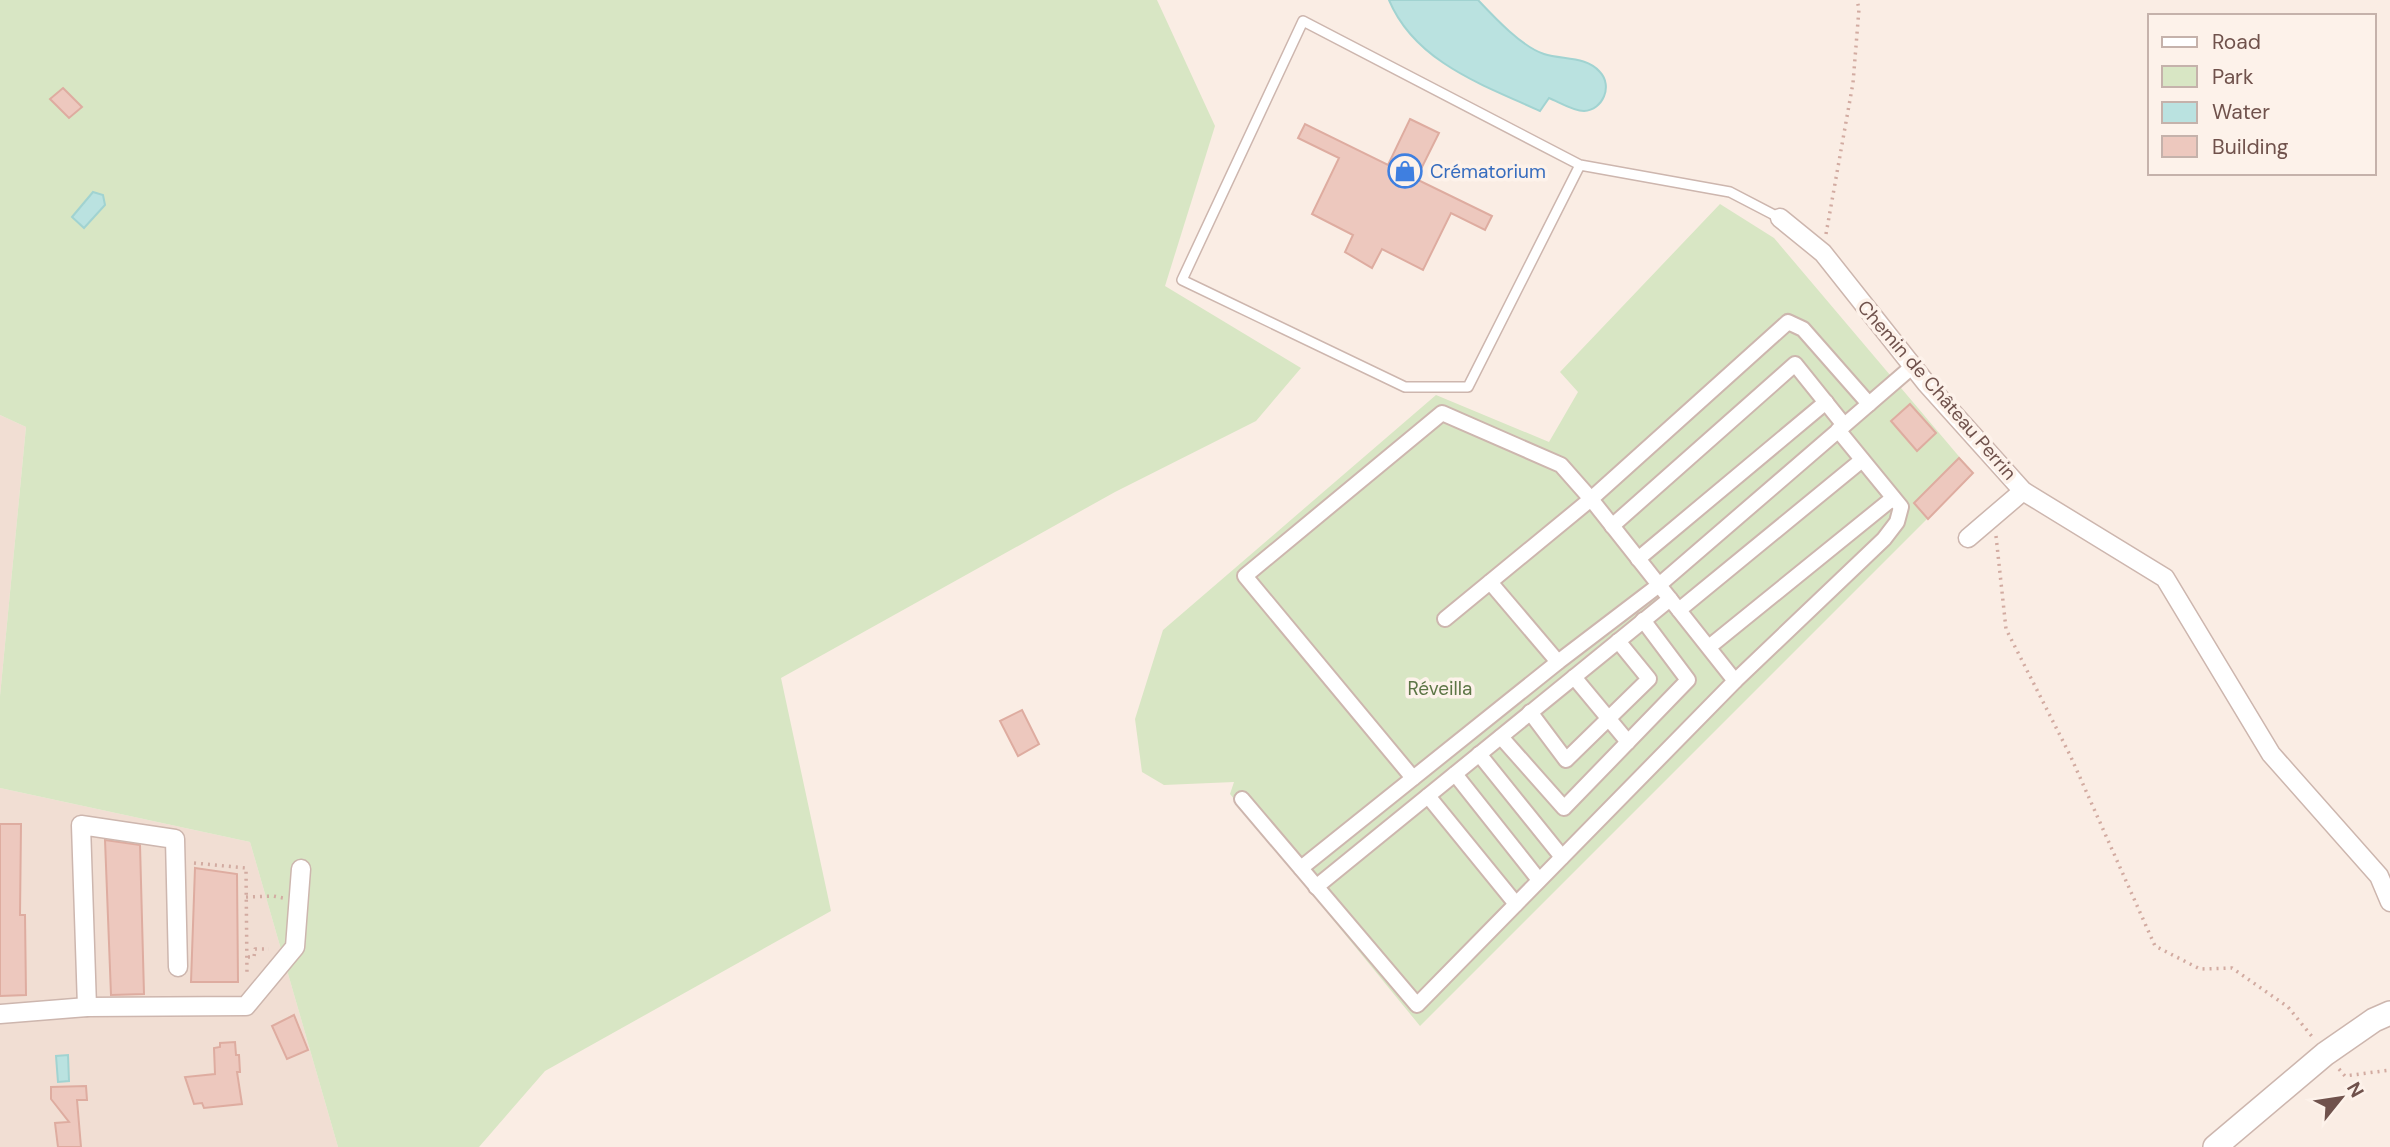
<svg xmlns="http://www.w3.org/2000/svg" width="2390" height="1147" viewBox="0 0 2390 1147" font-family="'DM Sans',sans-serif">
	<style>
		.residential { fill: #f1ded3 }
		.green { fill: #d8e6c4 }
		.water { fill: #bae2e0; stroke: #a1d3d1; stroke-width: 2 }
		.building { fill: #edc8be; stroke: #deaca0; stroke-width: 2 }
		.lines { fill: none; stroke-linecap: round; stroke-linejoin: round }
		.service-casing { stroke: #cdb6ae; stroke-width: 12 }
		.pedestrian-casing { stroke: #cdb6ae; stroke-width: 18 }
		.minor-casing { stroke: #cdb6ae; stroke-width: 21 }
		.tertiary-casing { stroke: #cdb6ae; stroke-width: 26 }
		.path { stroke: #d2aba1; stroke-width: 3.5; stroke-dasharray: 2 5; stroke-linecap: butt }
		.service { stroke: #fff; stroke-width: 9 }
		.pedestrian { stroke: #fff; stroke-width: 14 }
		.minor { stroke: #fff; stroke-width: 18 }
		.tertiary { stroke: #fff; stroke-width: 23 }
		.labels { text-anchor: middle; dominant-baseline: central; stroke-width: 7; stroke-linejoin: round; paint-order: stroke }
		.shop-label { font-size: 19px; fill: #366cbe; stroke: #fdf2ea; text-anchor: start }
		.street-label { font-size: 19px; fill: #70524c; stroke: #fdf2ea }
		.park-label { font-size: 19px; fill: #5c7545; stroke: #fdf2ea }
	</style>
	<rect width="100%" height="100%" fill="#faede4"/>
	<!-- residential -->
	<g class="residential">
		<polygon points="0,415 26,427 0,696"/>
		<polygon points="0,788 250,842 338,1147 0,1147"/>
	</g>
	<!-- green -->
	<g class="green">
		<polygon points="0,0 1157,0 1215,126 1165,286 1301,368 1256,421 1115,492 781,678 831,911 545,1071 479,1147 338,1147 250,842 0,788 0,696 26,427 0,415"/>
		<polygon points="1720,204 1774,238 1973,473 1420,1026 1230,794 1234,782 1164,785 1142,772 1135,719 1163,630 1436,395 1549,442 1578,392 1560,372"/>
	</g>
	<!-- water -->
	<g class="water">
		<path d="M1389 0H1478C1494 17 1522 47 1544 54 1563 60 1586 56 1600 72 1613 86 1603 110 1584 111 1573 111 1559 102 1549 98L1540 111C1483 85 1415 62 1389 0Z"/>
		<polygon points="93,192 103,195 105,205 84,228 72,217"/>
		<polygon points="68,1055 69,1081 58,1082 56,1056"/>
	</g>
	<!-- building -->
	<g class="building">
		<polygon points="63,88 82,107 69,118 50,99"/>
		<polygon points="1410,119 1439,133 1416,179 1492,216 1485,230 1451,213 1423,270 1382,249 1372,268 1345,252 1353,235 1312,214 1339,158 1298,138 1305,124 1388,165"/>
		<polygon points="1910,404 1936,433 1917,451 1891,421"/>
		<polygon points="1959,458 1973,473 1928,519 1914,503"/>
		<polygon points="1022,710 1039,744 1018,756 1000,721"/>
		<polygon points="0,824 21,824 20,915 25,915 26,995 0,996"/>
		<polygon points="105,840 140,845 144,994 111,995"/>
		<polygon points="195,868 237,874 238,982 191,982"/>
		<polygon points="294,1015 308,1050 287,1059 272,1026"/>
		<polygon points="235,1042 236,1055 239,1055 240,1072 237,1072 242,1104 204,1108 202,1103 194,1104 185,1077 215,1074 214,1048 220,1047 220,1043"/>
		<polygon points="86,1086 87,1100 77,1100 81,1147 58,1147 55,1123 69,1122 51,1099 51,1087"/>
	</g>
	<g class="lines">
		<defs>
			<polyline id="service" points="1580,165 1303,21 1182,280 1405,387 1468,387 1580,165 1730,192 1780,218"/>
			<g id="pedestrian">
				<polyline points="1838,430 1901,507 1897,522 1884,539 1735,681 1659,585 1913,366"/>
				<polyline points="1612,526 1795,364 1844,425"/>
				<polyline points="1638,559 1826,402"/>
				<polyline points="1490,582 1558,662"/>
				<polyline points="1679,610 1862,460"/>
				<polyline points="1709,647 1893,498"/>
				<polyline points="1574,677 1628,742"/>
				<polyline points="1530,712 1566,760 1649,679 1618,641"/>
				<polyline points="1501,737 1564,808 1688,680 1643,620"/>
				<polyline points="1479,754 1562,857"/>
				<polyline points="1455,774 1539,880"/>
				<polyline points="1413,778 1245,576 1442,413 1561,465 1591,499 1445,619"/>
				<polyline points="1428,796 1516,904"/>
				<polyline points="1242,799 1417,1005 1735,681"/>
				<polyline points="1301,868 1558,662 1659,585 1591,499 1788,322 1803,329 1869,404"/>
				<polyline points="1316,887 1670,599"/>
			</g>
			<g id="minor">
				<polyline points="1780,218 1823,253 1926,383 2023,491 2165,578 2271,754 2379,876 2390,902"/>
				<polyline points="1968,538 2023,491"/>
				<polyline points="87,1007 81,825 175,839 178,967"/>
				<polyline points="0,1014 87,1007 246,1006 295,947 301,869"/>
			</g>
			<polyline id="tertiary" points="2215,1147 2325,1054 2374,1020 2390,1013"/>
		</defs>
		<!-- service casing -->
		<use href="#service" class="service-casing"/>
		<!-- pedestrian casing -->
		<use href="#pedestrian" class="pedestrian-casing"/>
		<!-- minor casing -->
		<use href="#minor" class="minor-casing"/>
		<!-- tertiary casing -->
		<use href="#tertiary" class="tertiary-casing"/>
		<!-- path -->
		<g class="path">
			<polyline points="1826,234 1853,83 1859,9 1857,0"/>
			<polyline points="1996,536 2006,629 2070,755 2155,946 2200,969 2232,968 2288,1007 2314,1039"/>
			<polyline points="194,863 246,868 247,976"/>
			<polyline points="246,897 273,896 283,898"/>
			<polyline points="248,957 254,957 255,949 269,949"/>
			<polyline points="2339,1069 2345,1076 2390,1070"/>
		</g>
		<!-- service -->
		<use href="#service" class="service"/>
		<!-- pedestrian -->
		<use href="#pedestrian" class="pedestrian"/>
		<!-- minor -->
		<use href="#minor" class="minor"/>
		<!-- tertiary -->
		<use href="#tertiary" class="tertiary"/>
	</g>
	<!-- icons -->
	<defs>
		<symbol id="shop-ring" viewBox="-11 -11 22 22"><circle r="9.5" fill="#fdf2ea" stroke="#3f7fe0" stroke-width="1.5"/><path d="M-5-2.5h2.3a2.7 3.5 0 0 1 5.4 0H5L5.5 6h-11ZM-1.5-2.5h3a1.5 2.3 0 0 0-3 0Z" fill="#3f7fe0"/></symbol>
	</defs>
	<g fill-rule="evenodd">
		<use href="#shop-ring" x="1386" y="152" width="38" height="38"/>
	</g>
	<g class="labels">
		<!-- shop labels -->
		<g class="shop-label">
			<text x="1430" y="171">Crématorium</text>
		</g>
		<!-- street labels -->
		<g class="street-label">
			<text transform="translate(1937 390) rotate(49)">Chemin de Château Perrin</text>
		</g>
		<!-- park labels -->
		<g class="park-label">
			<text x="1440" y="688">Réveilla</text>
		</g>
	</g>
	<!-- legend -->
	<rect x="2148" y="14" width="228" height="161" fill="#fdf2ea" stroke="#c5b2ab" stroke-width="2"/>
	<rect x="2162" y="37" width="35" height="10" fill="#ffffff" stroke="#c5b2ab" stroke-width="2"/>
	<text x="2212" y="49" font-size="21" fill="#70524c">Road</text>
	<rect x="2162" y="66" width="35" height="21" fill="#d8e6c4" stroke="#c5b2ab" stroke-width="2"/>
	<text x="2212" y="84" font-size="21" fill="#70524c">Park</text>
	<rect x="2162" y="102" width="35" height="21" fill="#bae2e0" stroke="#c5b2ab" stroke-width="2"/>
	<text x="2212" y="119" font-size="21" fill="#70524c">Water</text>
	<rect x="2162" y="136" width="35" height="21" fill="#edc8be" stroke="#c5b2ab" stroke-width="2"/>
	<text x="2212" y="154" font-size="21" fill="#70524c">Building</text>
	<!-- north arrow -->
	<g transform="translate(2341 1098) rotate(60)" stroke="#fdf2ea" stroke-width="5" paint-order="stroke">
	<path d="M0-5L12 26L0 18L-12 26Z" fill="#70524c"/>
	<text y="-10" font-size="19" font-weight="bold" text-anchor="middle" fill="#70524c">N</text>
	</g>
</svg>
